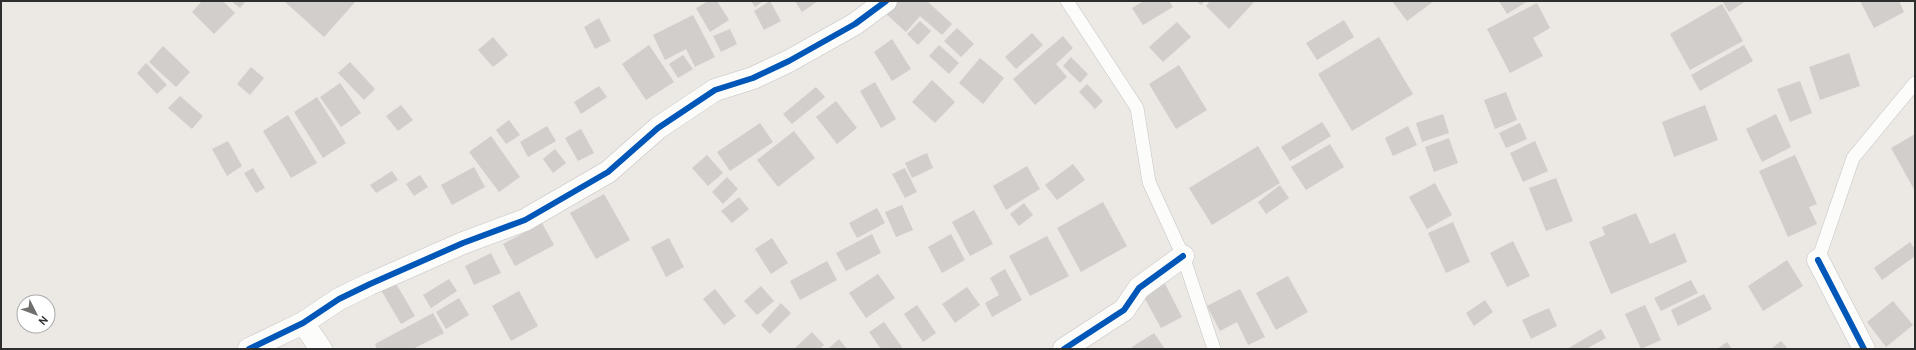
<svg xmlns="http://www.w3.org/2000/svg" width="1916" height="350" viewBox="0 0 1916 350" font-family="Cabin,sans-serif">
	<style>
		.building { fill: #d1cecb }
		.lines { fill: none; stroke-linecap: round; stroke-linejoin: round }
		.lane-casing { stroke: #c5c4c5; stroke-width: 14 }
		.street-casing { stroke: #c5c4c5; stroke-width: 23 }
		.secondary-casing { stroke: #c5c4c5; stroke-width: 23 }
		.lane { stroke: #fcfcfb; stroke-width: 13 }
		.street { stroke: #fcfcfb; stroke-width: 22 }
		.secondary { stroke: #fcfcfb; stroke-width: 22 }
		.cycleway-casing { stroke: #fff; stroke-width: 8 }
		.cycleway { stroke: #0057b8; stroke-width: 6 }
	</style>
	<rect width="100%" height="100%" fill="#ece8e4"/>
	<!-- building -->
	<g class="building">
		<polygon points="202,1 223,1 235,13 214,34 192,12"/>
		<polygon points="231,1 246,1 240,8"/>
		<polygon points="284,1 356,1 324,37"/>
		<polygon points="708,1 717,1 729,20 710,32 696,8"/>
		<polygon points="751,1 763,1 755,7"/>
		<polygon points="770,1 781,21 764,30 754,11"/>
		<polygon points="795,1 818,1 802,12"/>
		<polygon points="895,1 927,1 952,24 942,35 920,16 906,32 885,13"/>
		<polygon points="1144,1 1169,1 1173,7 1143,25 1132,8"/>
		<polygon points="1196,1 1205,1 1201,5"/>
		<polygon points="1210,1 1255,1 1229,29 1206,6"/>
		<polygon points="1392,1 1434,1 1407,21"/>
		<polygon points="1499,1 1528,1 1507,14"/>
		<polygon points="1722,1 1746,1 1729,12"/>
		<polygon points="1860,1 1899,1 1904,12 1874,28"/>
		<polygon points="1537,3 1550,28 1533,38 1543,56 1510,73 1487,29"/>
		<polygon points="1722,4 1743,41 1690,70 1670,34"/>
		<polygon points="693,15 715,57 695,67 686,49 665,60 653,35"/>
		<polygon points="599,18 611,41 595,49 584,27"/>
		<polygon points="1344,20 1354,37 1317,60 1306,43"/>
		<polygon points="920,21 931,31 918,45 907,34"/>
		<polygon points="1177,22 1191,37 1163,62 1149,47"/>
		<polygon points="957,28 974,44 961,57 944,41"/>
		<polygon points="730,29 737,44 721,52 713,36"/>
		<polygon points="1032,33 1043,45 1016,69 1005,57"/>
		<polygon points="1063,36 1073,48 1056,64 1067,77 1035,105 1013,79"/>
		<polygon points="493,37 508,55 493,67 478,50"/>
		<polygon points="1379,37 1413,94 1352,131 1318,74"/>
		<polygon points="892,39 911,69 892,81 874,52"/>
		<polygon points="649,45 674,82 646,100 622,64"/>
		<polygon points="939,45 959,63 949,74 929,56"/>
		<polygon points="1744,45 1753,61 1700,91 1691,75"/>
		<polygon points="163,46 190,72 176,87 149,62"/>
		<polygon points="1849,53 1860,86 1820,100 1809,67"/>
		<polygon points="683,55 693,69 678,78 669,64"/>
		<polygon points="1071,57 1088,74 1080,83 1063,66"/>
		<polygon points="980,58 1004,78 983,104 959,83"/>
		<polygon points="350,62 375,89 364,100 338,73"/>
		<polygon points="146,63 167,85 157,94 137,73"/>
		<polygon points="1179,65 1207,110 1176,129 1149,84"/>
		<polygon points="251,67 264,78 250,95 237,84"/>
		<polygon points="932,80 955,102 935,123 912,102"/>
		<polygon points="1800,81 1812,113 1790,122 1777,89"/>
		<polygon points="875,82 896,119 881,128 860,91"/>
		<polygon points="340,83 361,113 341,127 320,97"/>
		<polygon points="1087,84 1103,101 1095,109 1079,92"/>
		<polygon points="599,86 607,97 581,114 574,102"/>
		<polygon points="816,87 825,97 792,124 783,114"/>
		<polygon points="1506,92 1517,120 1495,129 1484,100"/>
		<polygon points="180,96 203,116 192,129 168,108"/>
		<polygon points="317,97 346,143 323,158 294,112"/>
		<polygon points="836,101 857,128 837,144 816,117"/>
		<polygon points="401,105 413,120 398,131 386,116"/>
		<polygon points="1705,105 1718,140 1674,157 1662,122"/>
		<polygon points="1443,114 1449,133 1422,142 1416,123"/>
		<polygon points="1776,114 1791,147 1762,162 1746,129"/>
		<polygon points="288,115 317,163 291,178 263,131"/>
		<polygon points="509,120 520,135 506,144 496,130"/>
		<polygon points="1322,122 1331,136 1290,161 1281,147"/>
		<polygon points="760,123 773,142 730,171 717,152"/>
		<polygon points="1520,123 1527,139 1506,148 1499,133"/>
		<polygon points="547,126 556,141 528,157 520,142"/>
		<polygon points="1408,126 1417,145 1393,156 1385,138"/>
		<polygon points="581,129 594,153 578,161 565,138"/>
		<polygon points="794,131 815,158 778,187 757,160"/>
		<polygon points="1915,134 1915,191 1891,148"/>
		<polygon points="491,136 520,177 499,192 469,152"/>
		<polygon points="1449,138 1458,163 1434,172 1425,147"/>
		<polygon points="228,141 242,166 227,176 212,149"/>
		<polygon points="1535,141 1548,171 1523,182 1510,153"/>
		<polygon points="1330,144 1344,167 1306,190 1291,167"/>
		<polygon points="1258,146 1280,183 1212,225 1189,188"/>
		<polygon points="555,149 566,163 553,173 543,159"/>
		<polygon points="927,153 933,168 912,178 905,163"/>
		<polygon points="707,155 723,173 708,186 692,168"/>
		<polygon points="1795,155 1817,204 1809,207 1817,224 1788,237 1759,171"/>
		<polygon points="1073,164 1085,180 1057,200 1045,185"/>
		<polygon points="1027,166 1040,189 1006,210 993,186"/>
		<polygon points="474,167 485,187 452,205 441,185"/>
		<polygon points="253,168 265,188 256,193 244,173"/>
		<polygon points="905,168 917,192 905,198 892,174"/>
		<polygon points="392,171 398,180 376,193 370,185"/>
		<polygon points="420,175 428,187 414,196 406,184"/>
		<polygon points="727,177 738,189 723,204 712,192"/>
		<polygon points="1556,178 1573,221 1546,231 1529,188"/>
		<polygon points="1435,183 1452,215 1427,229 1409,197"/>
		<polygon points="1280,185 1289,198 1266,214 1258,202"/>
		<polygon points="604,194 630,240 596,259 570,213"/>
		<polygon points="739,197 749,209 732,223 721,211"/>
		<polygon points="1103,202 1127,246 1081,272 1057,228"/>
		<polygon points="1024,203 1033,215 1019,226 1010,214"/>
		<polygon points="902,205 913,230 896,237 885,212"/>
		<polygon points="877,208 885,223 857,238 849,223"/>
		<polygon points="974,210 993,244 970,256 952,222"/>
		<polygon points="1636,213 1650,244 1675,233 1687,262 1611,294 1589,242 1605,235 1602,227"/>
		<polygon points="1453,222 1470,262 1446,273 1428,233"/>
		<polygon points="542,223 554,245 515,266 503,244"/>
		<polygon points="872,234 881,253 846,271 836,253"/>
		<polygon points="951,234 965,260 942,273 928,247"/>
		<polygon points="1047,236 1069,276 1030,296 1009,256"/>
		<polygon points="669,238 684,267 666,277 651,247"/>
		<polygon points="772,238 788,263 771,274 755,249"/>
		<polygon points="1513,241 1530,276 1507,287 1490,253"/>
		<polygon points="1910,242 1915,249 1915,256 1882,280 1874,268"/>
		<polygon points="491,253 501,273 474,285 465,266"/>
		<polygon points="1787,260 1803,286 1763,311 1748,286"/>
		<polygon points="827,261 837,280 800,300 790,281"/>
		<polygon points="1005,269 1022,300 992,317 985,303 999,295 990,278"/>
		<polygon points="878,274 895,298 866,318 849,293"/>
		<polygon points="1161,276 1182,317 1161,328 1139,288"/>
		<polygon points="1288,276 1308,312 1276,330 1256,293"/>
		<polygon points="449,279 457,291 431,308 423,295"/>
		<polygon points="1691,280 1698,293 1661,311 1654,298"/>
		<polygon points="395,282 415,316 401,324 381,290"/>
		<polygon points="761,286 774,301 757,315 744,301"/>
		<polygon points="967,287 980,305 955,323 942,304"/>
		<polygon points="715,289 736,316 724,325 703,299"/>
		<polygon points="1240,289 1265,337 1248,345 1237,322 1220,331 1207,306"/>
		<polygon points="519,291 538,326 511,341 492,306"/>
		<polygon points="1704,294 1712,309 1678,326 1671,310"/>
		<polygon points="459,298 469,315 446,329 436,312"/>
		<polygon points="1485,300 1493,312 1474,326 1466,313"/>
		<polygon points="1893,301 1913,325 1886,347 1867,322"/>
		<polygon points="781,303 791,313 770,334 761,325"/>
		<polygon points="917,305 936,333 923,342 904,314"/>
		<polygon points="1645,305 1661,340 1641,349 1625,314"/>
		<polygon points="1549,308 1557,326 1531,339 1522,320"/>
		<polygon points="433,313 444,333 413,349 377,349 375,344"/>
		<polygon points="884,322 902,347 900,349 881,349 869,332"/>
		<polygon points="1601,329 1606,338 1586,349 1567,349"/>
		<polygon points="812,332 824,345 820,349 794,349"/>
		<polygon points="1154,333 1165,349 1133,349 1132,347"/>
		<polygon points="839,339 847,349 828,349"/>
		<polygon points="1781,341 1788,349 1771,349"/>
		<polygon points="1727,342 1732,349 1717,349"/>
	</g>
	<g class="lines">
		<defs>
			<g id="lane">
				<polyline points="1067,1 1137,108 1149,182 1183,256 1214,349"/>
				<polyline points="1818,260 1853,158 1915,83"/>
			</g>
			<g id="street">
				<polyline points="1818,260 1864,349"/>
				<polyline points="303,323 321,349"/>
				<polyline points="1064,349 1124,310 1139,288 1183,256"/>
			</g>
			<polyline id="secondary" points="249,349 303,323 339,299 370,284 463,243 525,220 608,172 658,128 715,90 753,78 789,61 855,24 886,1"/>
		</defs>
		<!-- lane casing -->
		<use href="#lane" class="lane-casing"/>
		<!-- street casing -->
		<use href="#street" class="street-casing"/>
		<!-- secondary casing -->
		<use href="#secondary" class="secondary-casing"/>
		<!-- lane -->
		<use href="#lane" class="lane"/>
		<!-- street -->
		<use href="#street" class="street"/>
		<!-- secondary -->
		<use href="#secondary" class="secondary"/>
		<defs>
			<g id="cycleway">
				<polyline points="1818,260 1864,349"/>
				<polyline points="249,349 303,323 339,299 370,284 463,243 525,220 608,172 658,128 715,90 753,78 789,61 855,24 886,1"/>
				<polyline points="1064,349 1124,310 1139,288 1183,256"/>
			</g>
		</defs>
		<!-- cycleway casing -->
		<use href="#cycleway" class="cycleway-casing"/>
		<!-- cycleway -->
		<use href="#cycleway" class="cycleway"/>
	</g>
	<!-- border -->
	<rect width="1916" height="350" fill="none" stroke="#2e2e2e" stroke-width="4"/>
	<!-- north arrow -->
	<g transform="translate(36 314) rotate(132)"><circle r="19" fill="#ffffff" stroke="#ababab"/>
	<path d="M0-3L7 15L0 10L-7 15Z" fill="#706f6e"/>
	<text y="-6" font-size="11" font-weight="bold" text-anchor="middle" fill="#2e2e2e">N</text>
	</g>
</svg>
